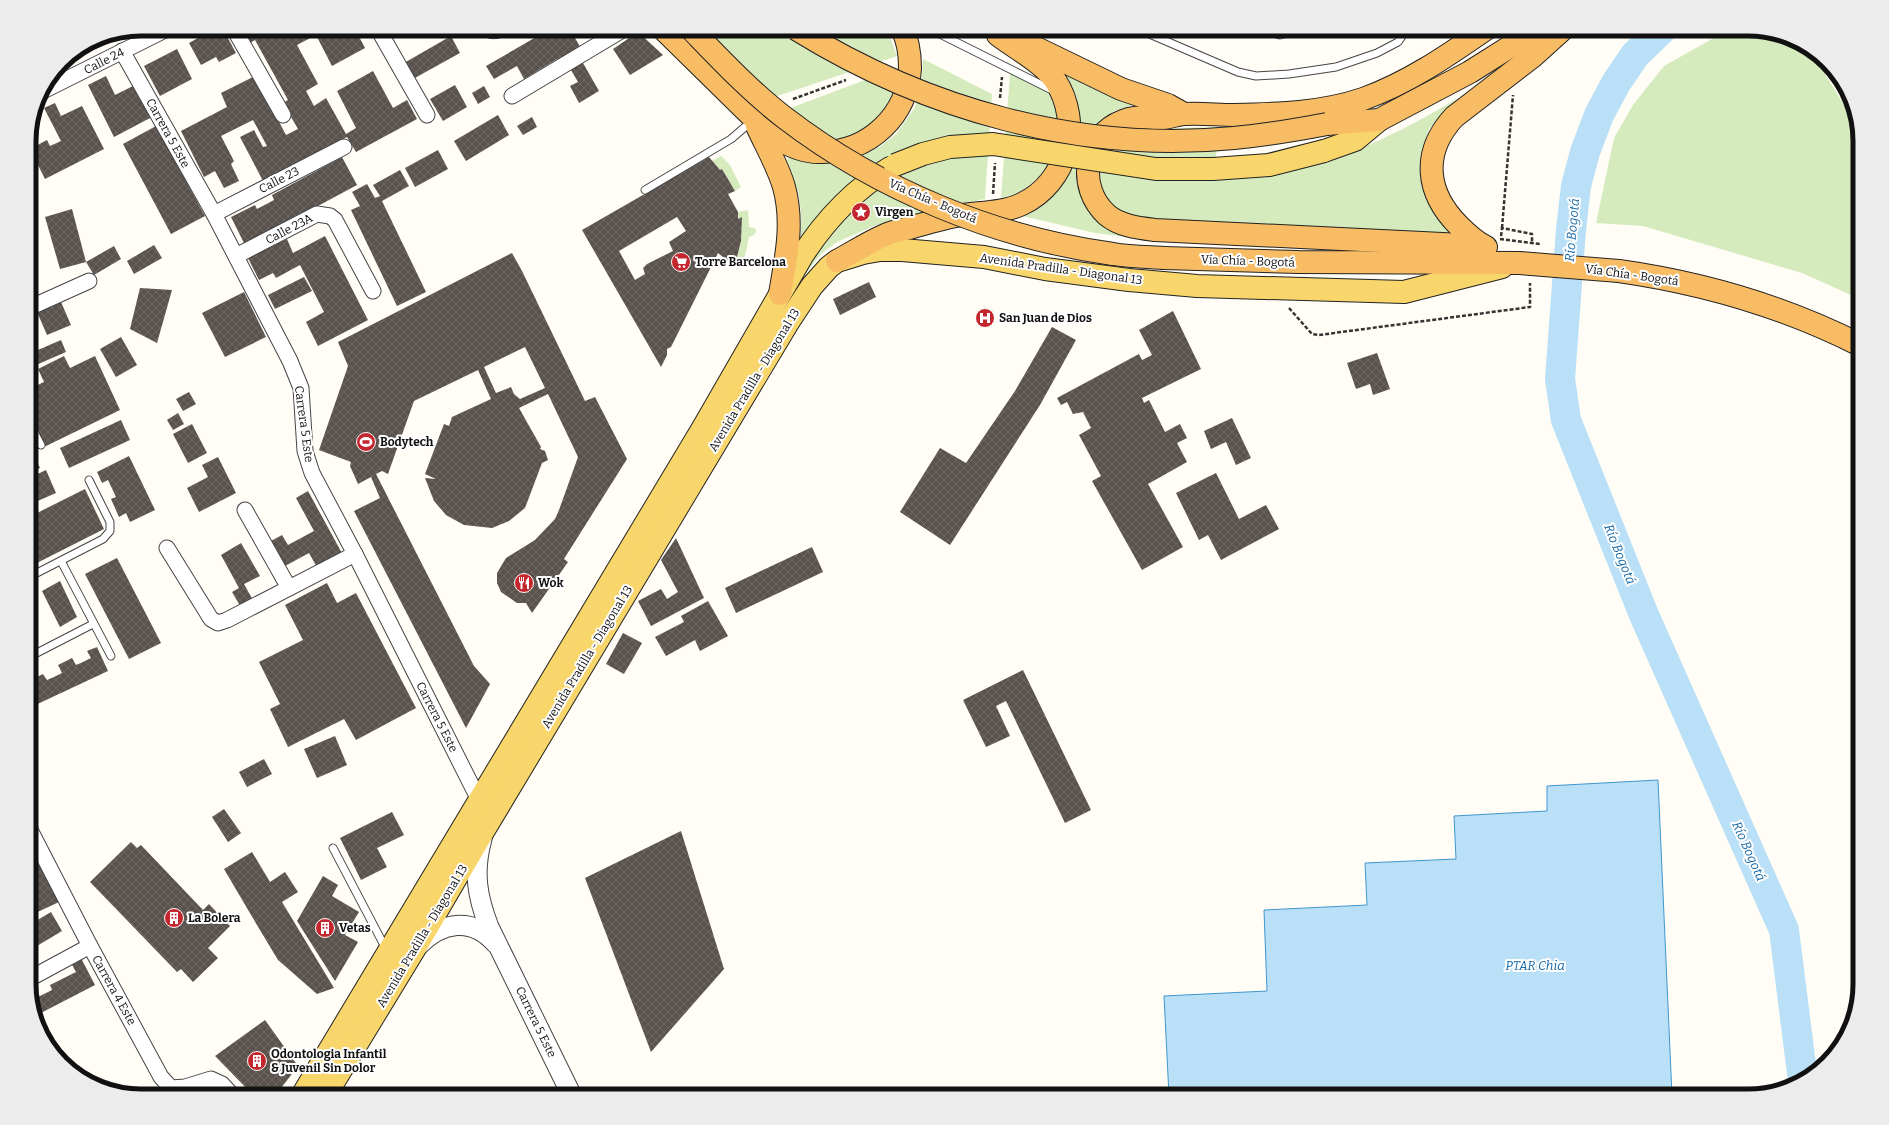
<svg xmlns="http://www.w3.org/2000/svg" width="1889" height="1125" viewBox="0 0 1889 1125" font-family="Bitter,serif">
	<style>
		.grass { fill: #d5ebbd }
		.water { fill: #b9e0f7; stroke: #3f96cf }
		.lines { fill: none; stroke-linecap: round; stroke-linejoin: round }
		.river { stroke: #b9e0f7; stroke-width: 30 }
		.building { fill: url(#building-cross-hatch); fill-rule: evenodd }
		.service-casing { stroke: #444; stroke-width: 9 }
		.minor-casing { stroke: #444; stroke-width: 17 }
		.tertiary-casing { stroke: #444; stroke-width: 21 }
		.primary-casing { stroke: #222; stroke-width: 24 }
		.trunk-casing { stroke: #222; stroke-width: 24 }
		.path { stroke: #333; stroke-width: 2.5; stroke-dasharray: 4 2; stroke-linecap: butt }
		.service { stroke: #fff; stroke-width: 7 }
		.minor { stroke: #fff; stroke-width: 15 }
		.tertiary { stroke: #fff; stroke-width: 19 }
		.primary { stroke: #f9d66b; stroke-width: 22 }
		.trunk { stroke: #f7bc64; stroke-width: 22 }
		.primary-bridge-casing { stroke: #222; stroke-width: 24; stroke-linecap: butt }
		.trunk-bridge-casing { stroke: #222; stroke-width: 24; stroke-linecap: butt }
		.path-bridge { stroke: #333; stroke-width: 2.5; stroke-dasharray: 4 2; stroke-linecap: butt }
		.primary-bridge { stroke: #f9d66b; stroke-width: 22 }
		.trunk-bridge { stroke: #f7bc64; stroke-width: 22 }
		.labels { text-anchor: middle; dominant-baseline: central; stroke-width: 4; stroke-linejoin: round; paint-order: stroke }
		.street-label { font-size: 12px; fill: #111; stroke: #fff }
		.poi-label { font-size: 12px; font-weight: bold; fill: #111; stroke: #fff; text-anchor: start }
		.water-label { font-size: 13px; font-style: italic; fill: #1768a6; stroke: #fff }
		.rim { fill: none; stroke: #111; stroke-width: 5 }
	</style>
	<defs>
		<pattern id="building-cross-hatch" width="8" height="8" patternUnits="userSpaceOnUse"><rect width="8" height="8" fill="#5a524d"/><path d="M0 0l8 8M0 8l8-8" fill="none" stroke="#6d6662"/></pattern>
	</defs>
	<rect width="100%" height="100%" fill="#fffdf5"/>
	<!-- grass -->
	<g class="grass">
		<polygon points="672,29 887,29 897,56 751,105"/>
		<polygon points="1759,32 1780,38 1820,66 1857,126 1860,134 1860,299 1802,273 1643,226 1596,223 1614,138 1633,105 1664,66 1719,35"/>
		<path d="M923 59 992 94 985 199 917 213 874 226 837 242 821 254 794 288C799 256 805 224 798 192 795 181 791 170 787 160L792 155 860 157 881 146 896 134 914 109 921 91Z"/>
		<polygon points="902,66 900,88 873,125 846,138 826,139 772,115"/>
		<polygon points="1061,69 1137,104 1114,111 1095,126 1082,146 1077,170 1081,194 1111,230 1134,238 1095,233 1018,215 1079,131 1078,109 1072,88"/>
		<polygon points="1010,73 1048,92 1053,98 1058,115 1058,140 1051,161 1039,177 1021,192 1001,198"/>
		<path d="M1458 98 1429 129 1422 154 1420 170 1426 198 1434 214 1439 221 1455 236 1143 219 1125 215 1107 203 1098 190 1095 168 1103 147 1137 129 1221 127 1212 179C1228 178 1245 178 1261 176 1333 166 1397 135 1458 98Z"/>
		<polygon points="721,156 730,165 741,187 735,191 722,169 720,170 712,161"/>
		<path d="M748 210 749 227 755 228 756 232 754 235 749 237C746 248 747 262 735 265L728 261C744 259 741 230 741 218L738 219V212Z"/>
	</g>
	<!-- water -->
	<polygon class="water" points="1658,780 1672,1096 1169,1096 1164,996 1267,991 1264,910 1367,905 1365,863 1456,859 1454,816 1547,811 1547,786"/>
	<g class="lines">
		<!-- river -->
		<polyline class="river" points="1662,29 1635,55 1616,83 1599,115 1585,152 1576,186 1571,230 1560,379 1566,420 1644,615 1784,930 1803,1081"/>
	</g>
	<!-- building -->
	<g class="building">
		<polygon points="214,29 223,29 236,53 219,62 216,57 201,65 189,43"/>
		<polygon points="242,29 317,29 319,33 327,29 355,29 365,48 332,66 316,35 297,45 318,84 306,91 314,106 326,98 346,134 356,128 337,91 373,71 393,108 407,100 417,119 356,152 347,137 263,181 240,137 254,130 263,147 267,146 253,120 221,136 234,161 231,164 239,181 224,188 215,171 204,177 181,131 227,107 221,93 255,76 286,135 298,129 283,103 288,100 255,40 250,43"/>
		<polygon points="550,29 570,29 583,52 560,65 557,59 524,79 517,66 494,79 486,66"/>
		<polygon points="596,29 609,29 599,34"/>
		<polygon points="638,32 663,55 630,75 613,49"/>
		<polygon points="451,36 460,53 413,79 404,63"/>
		<polygon points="177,49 192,79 160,96 144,66"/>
		<polygon points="583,63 599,91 579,103 570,86 578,82 571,70"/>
		<polygon points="106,76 115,95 135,85 152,117 114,137 88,85"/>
		<polygon points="455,85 467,107 443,121 430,99"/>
		<polygon points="484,86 490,97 478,104 472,93"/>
		<polygon points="55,103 61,116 82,106 104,149 45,179 30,149 47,140 50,146 61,141 44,108"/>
		<polygon points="498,115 509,135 466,161 454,141"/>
		<polygon points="532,117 537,127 523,135 517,126"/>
		<polygon points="156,126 205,216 171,234 123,144"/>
		<polygon points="438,150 448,169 415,187 405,168"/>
		<polygon points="342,157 357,185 245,245 231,217 255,205 257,209 274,200 272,195"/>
		<path d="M709 157 720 170 722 169 735 191 728 194 738 212V219L742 217 741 241 737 257 733 261H728L718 253 671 347 667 349V355L661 367 582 230ZM677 217 686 231 669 242 673 251 647 264 643 268 645 274 635 280 619 251Z"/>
		<polygon points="29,170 37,184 29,188"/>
		<polygon points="400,170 409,186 382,201 426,292 397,306 351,210 360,206 352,192 367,184 375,198 380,196 373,185"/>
		<polygon points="72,209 86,262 60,269 45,217"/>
		<polygon points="325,236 368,320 318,346 306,322 324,312 300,265 276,278 273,273 259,280 248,258 287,239 293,253"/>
		<polygon points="154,245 162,258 134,274 127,261"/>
		<polygon points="114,246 121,259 94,275 86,262"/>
		<path d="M512 253 522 271 585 401 595 397 627 459 564 559 568 562 532 613 526 603H517L501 592 497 583V573L506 558 535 540 555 519 559 510 578 457 548 394 519 408 541 447 540 449 545 451 548 460 542 463 525 508 509 521 492 528 464 525 446 515 434 501 425 478 436 479 425 474 444 424 449 426 452 417 491 399 478 370 414 401 388 474 382 471 376 474 474 666 490 684 466 728 354 511 380 498 371 477 358 484 350 466 351 462 319 450 348 366 338 342ZM525 347 545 388 520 399 514 394 511 387 496 393 484 367Z"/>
		<polygon points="304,277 312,291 275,309 268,295"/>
		<polygon points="869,282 876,297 840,315 833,299"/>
		<polygon points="140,288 172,290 157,343 130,329"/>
		<polygon points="244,292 266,337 225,357 202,313"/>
		<polygon points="61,302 71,325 47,335 37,312"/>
		<polygon points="1173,311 1201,369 1142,398 1144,403 1149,400 1165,432 1180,424 1187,438 1177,443 1187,462 1148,484 1183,547 1142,570 1092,481 1101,476 1079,435 1091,428 1083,412 1073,414 1067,402 1061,405 1057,398 1139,354 1142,360 1152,355 1139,330"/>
		<polygon points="1052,327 1076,340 1040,405 950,545 900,512 940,448 966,463 1015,391"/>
		<polygon points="121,337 137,365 116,377 100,349"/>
		<polygon points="61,340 66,352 36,365 31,353"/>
		<polygon points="1377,353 1390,389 1373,395 1370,384 1356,389 1347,363"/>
		<polygon points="64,356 70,368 95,356 120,410 44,447 29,416 29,389 44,382 38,369"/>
		<polygon points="189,392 196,404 183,411 176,399"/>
		<polygon points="178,413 184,424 173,430 167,420"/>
		<polygon points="1232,418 1251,458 1236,465 1226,442 1211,449 1204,431"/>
		<polygon points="121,420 130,440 69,468 60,448"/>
		<polygon points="192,424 207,453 188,463 173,434"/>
		<polygon points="29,446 40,468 29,473"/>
		<polygon points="129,456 155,510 130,522 126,513 119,517 111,499 116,497 108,480 102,483 97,472"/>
		<polygon points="218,457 236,493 199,512 187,488 208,477 202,465"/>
		<polygon points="46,470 56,493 33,503 29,495 29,478"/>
		<polygon points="1216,473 1239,519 1266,505 1279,529 1221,560 1208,535 1199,540 1176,493"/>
		<polygon points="85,489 104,529 29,567 29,517"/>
		<polygon points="308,491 343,555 318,569 309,553 285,566 271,541 282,535 288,545 314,531 296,498"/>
		<polygon points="676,538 704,598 651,626 638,601 661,589 667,599 678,592 661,560"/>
		<polygon points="241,543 260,576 244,584 254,602 242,609 232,592 239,588 221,555"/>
		<polygon points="812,547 823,572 736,613 725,588"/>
		<polygon points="117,558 161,643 129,659 85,574"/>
		<polygon points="60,581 77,617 60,627 42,591"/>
		<polygon points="327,583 337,603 356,593 416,708 356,740 344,719 288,747 270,709 280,704 259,662 303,640 285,605"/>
		<polygon points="708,601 728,636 700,651 695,640 666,656 655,637 684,622 681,616"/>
		<polygon points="623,633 642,643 624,674 606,664"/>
		<polygon points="97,647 108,671 29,708 29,690 33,688 29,681 43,674 47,680 54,677 62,673 58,665 72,658 76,665 83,662 91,658 87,651"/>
		<polygon points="1023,670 1091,810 1065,823 1006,701 996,706 1010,736 986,747 963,700"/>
		<polygon points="335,736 347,765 317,778 304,749"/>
		<polygon points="264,759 272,774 247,787 239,772"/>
		<polygon points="224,809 241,833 228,842 212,817"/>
		<polygon points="392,812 404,835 377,848 387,867 361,880 340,838"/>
		<polygon points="681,831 724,969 651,1052 585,878"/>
		<polygon points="131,842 137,848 141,845 203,910 209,904 230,926 208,948 218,958 193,982 181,969 177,972 90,882"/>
		<polygon points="252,852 270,882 285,872 298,892 282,902 334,988 317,994 278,960 254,920 224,869"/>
		<polygon points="40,864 59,902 29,916 29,869"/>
		<polygon points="323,876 338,885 332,896 359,912 345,935 358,942 335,981 297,921"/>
		<polygon points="51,912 62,931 32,949 29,945 29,925"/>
		<polygon points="81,958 95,985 37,1015 32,1000 52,990 50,985 76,972 71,963"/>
		<polygon points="265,1020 298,1066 275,1096 254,1096 215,1056"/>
		<polygon points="123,1085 127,1092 116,1089"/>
	</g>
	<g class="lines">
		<defs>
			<g id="service">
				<path d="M479 29C491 38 499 35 512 29"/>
				<polyline points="930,29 1054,91"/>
				<polyline points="1138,29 1238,72 1256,76 1289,74 1336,67 1377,53 1398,42 1407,29"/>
				<polyline points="1259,29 1280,35 1302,29"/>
				<polyline points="645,190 731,139 752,121"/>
				<polyline points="29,422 41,445"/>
				<polyline points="61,561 111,656"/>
				<polyline points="29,577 103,539 110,531 110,522 89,480"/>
				<polyline points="29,657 93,624"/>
				<polyline points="333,848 386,949"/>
			</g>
			<g id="minor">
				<polyline points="234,29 283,115"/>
				<polyline points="378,29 427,115"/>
				<polyline points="122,51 214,214 290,361 301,388 305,451 312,473 355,554 479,800"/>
				<polyline points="41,92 167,29"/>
				<polyline points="512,96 624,29"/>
				<polyline points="214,214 344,147"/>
				<polyline points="236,256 317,214 330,216 335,220 373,291"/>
				<polyline points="29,308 89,281"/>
				<polyline points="245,510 289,588"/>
				<polyline points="167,548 211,619 218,623 227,620 355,554"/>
				<polyline points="29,828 90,946 161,1077 171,1088 185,1087 211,1079 222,1084 233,1096"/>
				<polyline points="29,979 90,946"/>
			</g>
			<g id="tertiary">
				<path d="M482 839C473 872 477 896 489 927L572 1096"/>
				<path d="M418 946C441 922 472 916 496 944"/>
			</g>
			<g id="primary">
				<polyline points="1324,151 1355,140 1379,120"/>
				<path d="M302 1096 703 428 802 256C826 219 853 190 890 168"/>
				<polyline points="325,1096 415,948 484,830 787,324 812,286 829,267 837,261 863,253 880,250 902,250 984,257 1045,269 1129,280 1197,286 1404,292 1502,267"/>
			</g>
			<g id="trunk">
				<path d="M663 29 773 137C789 145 804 153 822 152 869 152 908 115 910 68 910 55 908 40 902 29"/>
				<polyline points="1026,43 1121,89 1168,105 1184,114"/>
				<polyline points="1327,124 1379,120 1470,72 1538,29"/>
				<path d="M757 126C766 146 778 166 784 187 794 223 786 258 780 294"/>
				<path d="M1483 246 1155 230C1139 228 1120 226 1107 215 1076 187 1084 136 1123 121 1136 115 1148 119 1162 118 1170 118 1177 114 1185 114 1201 113 1218 115 1234 115 1277 114 1322 113 1363 99 1408 83 1447 56 1486 29"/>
				<path d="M1486 247C1477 243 1467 234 1459 226 1426 193 1421 153 1454 117L1532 57 1563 29"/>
				<polyline points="1164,258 1298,262 1519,263"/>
				<path d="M837 261C852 253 867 243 883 236 890 232 900 230 909 228 924 224 940 219 956 216 977 212 1001 214 1022 204 1068 182 1083 123 1055 80 1043 63 1015 48 998 35"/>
				<path d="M1619 271C1703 283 1783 306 1860 345"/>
			</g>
		</defs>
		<!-- service casing -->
		<use href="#service" class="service-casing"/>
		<!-- minor casing -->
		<use href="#minor" class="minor-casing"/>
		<!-- tertiary casing -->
		<use href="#tertiary" class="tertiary-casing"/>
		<!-- primary casing -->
		<use href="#primary" class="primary-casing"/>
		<!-- trunk casing -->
		<use href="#trunk" class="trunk-casing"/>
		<!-- path -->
		<g class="path">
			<polyline points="1000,98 1002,77"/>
			<polyline points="793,99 846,80"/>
			<polyline points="993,194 995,163"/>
			<polyline points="1502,228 1513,95"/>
			<polyline points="1501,236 1502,228 1532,234 1532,244"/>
			<polyline points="1289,308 1312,334 1319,335 1530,307 1530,283"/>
		</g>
		<!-- service -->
		<use href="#service" class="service"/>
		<!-- minor -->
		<use href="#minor" class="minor"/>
		<!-- tertiary -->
		<use href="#tertiary" class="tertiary"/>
		<!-- primary -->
		<use href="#primary" class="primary"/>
		<!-- trunk -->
		<use href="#trunk" class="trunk"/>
		<defs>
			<polyline id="primary-bridge" points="895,165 923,154 950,147 993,144 1156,169 1213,169 1269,165 1324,151"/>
			<g id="trunk-bridge">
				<path d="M691 29C721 60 751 92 785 118 879 190 996 238 1113 254 1130 257 1148 257 1164 258"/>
				<path d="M796 29C927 110 1080 153 1234 138 1265 135 1296 130 1327 124"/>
				<polyline points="1519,263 1619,271"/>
			</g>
		</defs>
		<!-- primary-bridge casing -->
		<use href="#primary-bridge" class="primary-bridge-casing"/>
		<!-- trunk-bridge casing -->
		<use href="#trunk-bridge" class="trunk-bridge-casing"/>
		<!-- path-bridge -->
		<polyline class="path-bridge" points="1500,239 1540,244"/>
		<!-- primary-bridge -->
		<use href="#primary-bridge" class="primary-bridge"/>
		<!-- trunk-bridge -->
		<use href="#trunk-bridge" class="trunk-bridge"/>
	</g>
	<!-- icons -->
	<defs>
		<symbol id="sight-disc" viewBox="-11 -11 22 22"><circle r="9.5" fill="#c4262e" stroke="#fff"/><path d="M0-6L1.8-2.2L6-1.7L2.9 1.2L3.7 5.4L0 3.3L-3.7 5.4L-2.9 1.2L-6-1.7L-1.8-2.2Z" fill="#fff"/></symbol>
		<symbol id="supermarket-disc" viewBox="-11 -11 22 22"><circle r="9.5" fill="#c4262e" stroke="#fff"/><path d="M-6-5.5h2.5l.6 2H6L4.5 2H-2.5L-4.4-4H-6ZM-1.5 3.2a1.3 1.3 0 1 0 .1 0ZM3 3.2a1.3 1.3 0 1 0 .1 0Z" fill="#fff"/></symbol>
		<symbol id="hospital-disc" viewBox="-11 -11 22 22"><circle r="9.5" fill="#c4262e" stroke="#fff"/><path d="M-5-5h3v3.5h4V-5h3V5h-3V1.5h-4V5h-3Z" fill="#fff"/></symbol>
		<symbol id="stadium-disc" viewBox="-11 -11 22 22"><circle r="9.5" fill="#c4262e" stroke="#fff"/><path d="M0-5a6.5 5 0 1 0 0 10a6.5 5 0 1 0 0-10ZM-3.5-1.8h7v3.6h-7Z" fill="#fff"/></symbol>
		<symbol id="restaurant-disc" viewBox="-11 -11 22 22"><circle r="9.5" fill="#c4262e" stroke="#fff"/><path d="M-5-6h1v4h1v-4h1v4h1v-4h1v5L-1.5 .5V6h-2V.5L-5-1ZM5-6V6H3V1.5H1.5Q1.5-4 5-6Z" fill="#fff"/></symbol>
		<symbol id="building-disc" viewBox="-11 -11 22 22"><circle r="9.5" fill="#c4262e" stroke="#fff"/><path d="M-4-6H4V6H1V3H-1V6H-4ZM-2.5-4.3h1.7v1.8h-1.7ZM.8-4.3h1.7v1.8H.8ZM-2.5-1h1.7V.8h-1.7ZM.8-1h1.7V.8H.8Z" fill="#fff"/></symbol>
	</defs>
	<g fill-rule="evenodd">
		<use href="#sight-disc" x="850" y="201" width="22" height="22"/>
		<use href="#supermarket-disc" x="670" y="251" width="22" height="22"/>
		<use href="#hospital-disc" x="974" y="307" width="22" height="22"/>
		<use href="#stadium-disc" x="355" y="431" width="22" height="22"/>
		<use href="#restaurant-disc" x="513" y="572" width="22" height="22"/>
		<use href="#building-disc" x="163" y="907" width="22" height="22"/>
		<use href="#building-disc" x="314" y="917" width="22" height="22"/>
		<use href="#building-disc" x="246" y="1050" width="22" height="22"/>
	</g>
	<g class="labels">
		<!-- street labels -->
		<g class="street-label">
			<text transform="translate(104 61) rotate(-27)">Calle 24</text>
			<text transform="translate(168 133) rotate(61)">Carrera 5 Este</text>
			<text transform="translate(279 180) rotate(-27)">Calle 23</text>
			<text transform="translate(933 201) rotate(23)">Vía Chía - Bogotá</text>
			<text transform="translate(289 229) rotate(-28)">Calle 23A</text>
			<text transform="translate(1248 261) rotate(2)">Vía Chía - Bogotá</text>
			<text transform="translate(1061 269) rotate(8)">Avenida Pradilla - Diagonal 13</text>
			<text transform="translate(1632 275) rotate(8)">Vía Chía - Bogotá</text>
			<text transform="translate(754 380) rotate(-59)">Avenida Pradilla - Diagonal 13</text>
			<text transform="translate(304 424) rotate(82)">Carrera 5 Este</text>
			<text transform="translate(587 657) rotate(-59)">Avenida Pradilla - Diagonal 13</text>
			<text transform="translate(437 717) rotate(63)">Carrera 5 Este</text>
			<text transform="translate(422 936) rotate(-59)">Avenida Pradilla - Diagonal 13</text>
			<text transform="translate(114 990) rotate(61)">Carrera 4 Este</text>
			<text transform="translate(536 1022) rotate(64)">Carrera 5 Este</text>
		</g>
		<!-- poi labels -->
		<g class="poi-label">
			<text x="875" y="212">Virgen</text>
			<text x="695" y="262">Torre Barcelona</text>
			<text x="999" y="318">San Juan de Dios</text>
			<text x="380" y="442">Bodytech</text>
			<text x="538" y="583">Wok</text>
			<text x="188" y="918">La Bolera</text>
			<text x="339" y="928">Vetas</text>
			<text x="271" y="1054">Odontologia Infantil<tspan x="271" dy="14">&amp; Juvenil Sin Dolor</tspan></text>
		</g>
		<!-- water labels -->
		<g class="water-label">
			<text transform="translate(1572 230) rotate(-85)">Río Bogotá</text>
			<text transform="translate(1620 554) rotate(68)">Río Bogotá</text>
			<text transform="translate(1749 851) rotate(66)">Río Bogotá</text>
			<text x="1535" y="965">PTAR Chia</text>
		</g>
	</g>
	<!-- crop -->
	<path d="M0 0H1889V1125H0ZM141 36H1748A105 105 0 0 1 1853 141V984A105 105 0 0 1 1748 1089H141A105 105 0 0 1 36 984V141A105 105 0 0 1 141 36Z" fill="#ececec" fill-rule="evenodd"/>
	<path class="rim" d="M141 36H1748A105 105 0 0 1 1853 141V984A105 105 0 0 1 1748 1089H141A105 105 0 0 1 36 984V141A105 105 0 0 1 141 36Z"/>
</svg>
